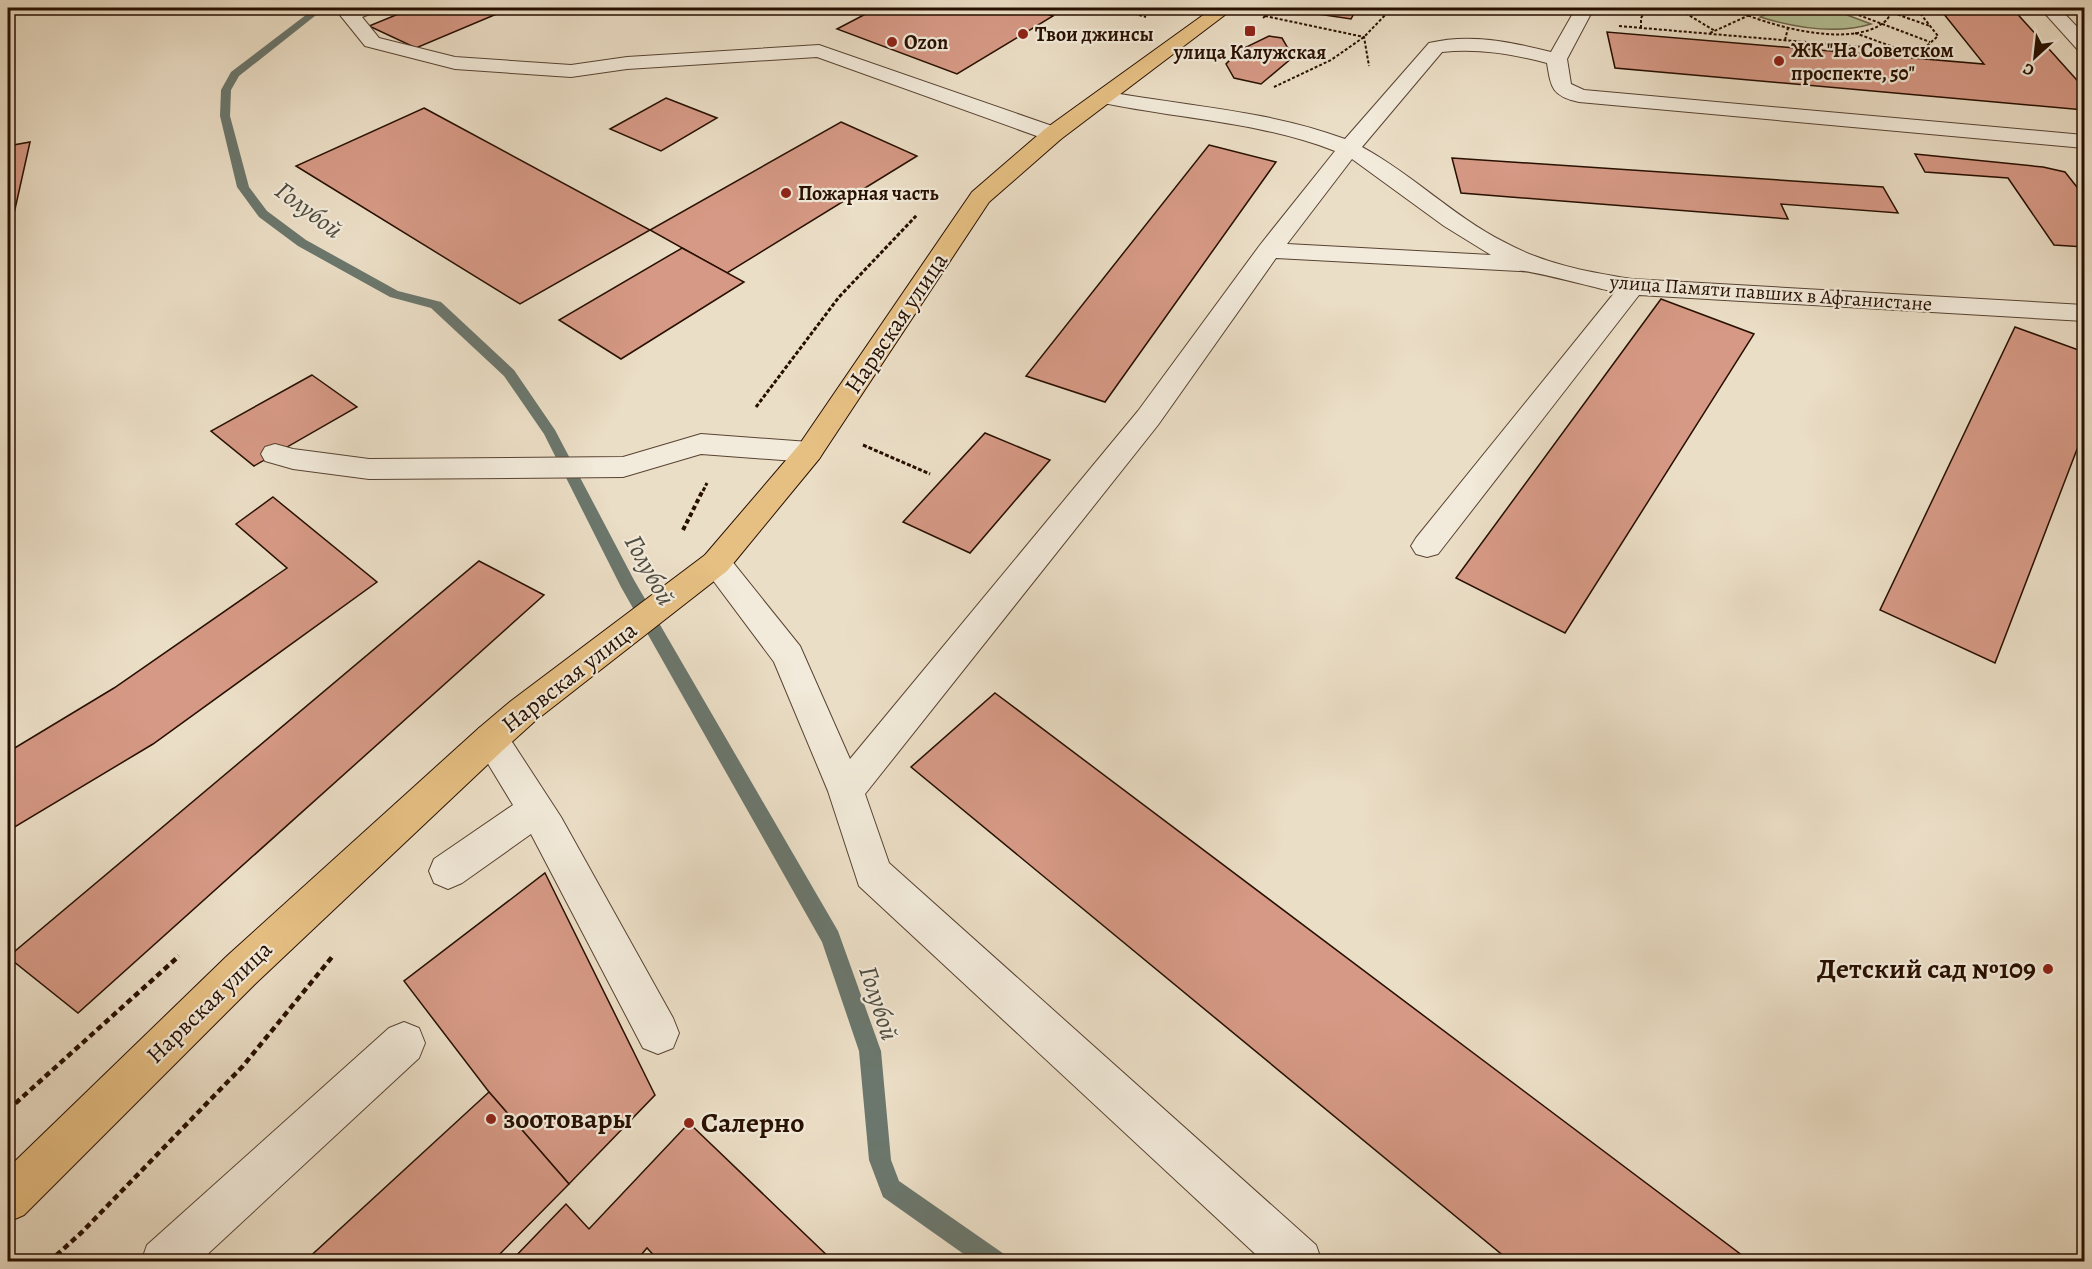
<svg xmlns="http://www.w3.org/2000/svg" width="2092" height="1269" viewBox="0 0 2092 1269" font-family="Alegreya,serif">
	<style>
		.green { fill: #b5c297; stroke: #6e684c; stroke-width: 1.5 }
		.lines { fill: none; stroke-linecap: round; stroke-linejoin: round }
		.stream { fill: #6b776d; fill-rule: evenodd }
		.building { fill: #d69985; stroke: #270f00; stroke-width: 1.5 }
		.minor-casing { stroke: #584332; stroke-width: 2 }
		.major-casing { stroke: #270f00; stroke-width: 2 }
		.path-far3 { stroke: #270f00; stroke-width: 2; stroke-dasharray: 3 2; stroke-linecap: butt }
		.path-far2 { stroke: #270f00; stroke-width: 3; stroke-dasharray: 4 2; stroke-linecap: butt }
		.path-far1 { stroke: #270f00; stroke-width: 4; stroke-dasharray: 4.5 3; stroke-linecap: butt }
		.path { stroke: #270f00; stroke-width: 4.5; stroke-dasharray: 6 4; stroke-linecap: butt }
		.minor { fill: #f2eada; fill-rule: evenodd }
		.major { fill: #e6bf83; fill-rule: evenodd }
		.poi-dot { fill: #8f2418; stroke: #f2eada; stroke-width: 2 }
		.labels { text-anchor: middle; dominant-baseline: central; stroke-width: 4.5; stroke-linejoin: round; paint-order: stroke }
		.far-poi-label { font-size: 20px; font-weight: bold; fill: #270f00; stroke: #f2eada; text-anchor: start }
		.far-street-label { font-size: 20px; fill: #270f00; stroke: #f2eada }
		.street-label { font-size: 24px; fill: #270f00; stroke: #f2eada }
		.water-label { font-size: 26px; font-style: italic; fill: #4f4c40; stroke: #f2eada }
		.near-poi-label { font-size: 28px; font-weight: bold; fill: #270f00; stroke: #f2eada; text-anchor: start }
	</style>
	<rect width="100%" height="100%" fill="#ebdec6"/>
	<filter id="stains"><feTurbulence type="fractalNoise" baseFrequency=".00333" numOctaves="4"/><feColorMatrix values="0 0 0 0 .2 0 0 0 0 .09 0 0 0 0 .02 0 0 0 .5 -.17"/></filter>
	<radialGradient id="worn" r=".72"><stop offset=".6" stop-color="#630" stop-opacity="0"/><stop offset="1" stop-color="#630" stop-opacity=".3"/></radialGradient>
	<!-- green -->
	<path class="green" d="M1780 8 1809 12 1834 10 1871 24C1835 35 1796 28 1760 17Z"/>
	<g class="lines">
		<!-- stream -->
		<polygon class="stream" points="315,8 325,8 239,76 231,90 230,116 249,187 267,211 306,240 398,291 441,302 514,370 555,430 634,580 838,931 881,1051 891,1160 899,1181 1004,1254 1008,1262 975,1262 883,1197 869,1160 859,1051 822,942 621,587 544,434 504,376 431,308 390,297 298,246 259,217 237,187 220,116 221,90 231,72"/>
	</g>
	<!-- building -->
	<g class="building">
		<polygon points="413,8 511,8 416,48 369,26"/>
		<polygon points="877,8 1028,8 1053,16 957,74 837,29"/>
		<polygon points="1301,8 1357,8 1351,19 1298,11"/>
		<polygon points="1939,8 2012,8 2084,88 2084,110 1615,68 1607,32 1984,64"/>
		<polygon points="1269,36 1282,38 1293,57 1261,84 1234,78 1226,64 1240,50"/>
		<polygon points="666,98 717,118 661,151 610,129"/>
		<polygon points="424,108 650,230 520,304 296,166"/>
		<polygon points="841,122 917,156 727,273 650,230"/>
		<polygon points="30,142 11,227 8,228 8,146"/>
		<polygon points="1209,145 1276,162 1105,402 1026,376"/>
		<polygon points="1915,154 2043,167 2065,172 2084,196 2084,247 2054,245 2008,178 1925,172"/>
		<polygon points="1452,158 1883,187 1898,213 1781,204 1788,219 1461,193"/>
		<polygon points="682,248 744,282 621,359 559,320"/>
		<polygon points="1661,299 1754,334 1565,633 1456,578"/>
		<polygon points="2015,327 2084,352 2084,431 1995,663 1880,610"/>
		<polygon points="312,375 357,407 254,466 211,431"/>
		<polygon points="985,433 1050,460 970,553 903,522"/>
		<polygon points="273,497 377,582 153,744 8,831 8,752 114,688 287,568 236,524"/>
		<polygon points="479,561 544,595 78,1013 8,957"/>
		<polygon points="995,693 1751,1262 1511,1262 911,767"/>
		<polygon points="545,873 655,1095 569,1184 489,1092 404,981"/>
		<polygon points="489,1092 569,1184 492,1262 304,1262"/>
		<polygon points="689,1123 834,1262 660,1262 647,1248 635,1262 510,1262 566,1204 589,1229"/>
	</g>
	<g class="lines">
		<defs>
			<g id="minor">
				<polygon points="352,8 377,8 375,12 362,17 379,38 455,57 571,65 627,57 819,45 1061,129 1064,134 1061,139 1053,141 1045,139 817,57 627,69 571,77 455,69 365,46 340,15 343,11"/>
				<path d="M1576 8H1594L1567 59 1571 84 1584 90 2084 135V148L1579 102C1552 96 1551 88 1547 63 1512 54 1478 48 1442 52L1362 147C1412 174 1453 216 1504 242 1544 264 1588 272 1632 279L2084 305V321L1639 295 1438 554 1427 557 1416 554 1411 546 1416 538 1615 292C1599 289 1528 269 1519 271L1276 258 1158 425 865 794 889 863 1316 1245 1322 1262H1264L859 886 828 791 774 662 700 563 705 555 716 551 727 555 800 646 850 759 1138 411 1260 245 1335 151C1261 122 1181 119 1103 103L1096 101 1093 97 1096 93 1103 91C1184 106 1267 110 1345 139L1429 43C1470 33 1511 42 1551 52ZM1352 159 1444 226 1491 255 1287 244Z"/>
				<polygon points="2040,8 2059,8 2084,34 2084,51 2077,49"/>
				<polygon points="701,434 809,442 819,445 823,452 819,459 809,462 701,454 623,477 369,479 293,469 265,461 261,454 265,447 275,444 293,449 369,459 623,457"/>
				<polygon points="491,724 503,728 561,817 673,1018 679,1033 673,1048 658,1054 643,1048 531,834 462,883 448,889 434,883 429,871 434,859 513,805 473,739 479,728"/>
				<polygon points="404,1022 419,1028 425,1043 419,1058 199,1262 141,1262 147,1245 389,1028"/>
			</g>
			<polygon id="major" points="1213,8 1234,8 1061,139 989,202 819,459 727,571 535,721 503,750 255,984 24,1215 8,1222 8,1168 227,956 479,728 511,701 705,555 799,445 972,192 1045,129"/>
		</defs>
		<!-- minor casing -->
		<use href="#minor" class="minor-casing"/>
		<!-- major casing -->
		<use href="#major" class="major-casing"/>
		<!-- path-far3 -->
		<g class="path-far3">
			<polyline points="1115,8 1146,17"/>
			<polyline points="1677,8 1715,31"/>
			<path d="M1730 8C1766 25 1848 49 1883 23 1888 20 1891 13 1894 8"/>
			<polyline points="1794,8 1815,10 1830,8"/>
			<polyline points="1840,8 1930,42"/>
			<polyline points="1893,13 1930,26"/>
			<polyline points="1265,16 1364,37 1369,66"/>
			<polyline points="1263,18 1275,8"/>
			<polyline points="1619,26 1910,51 1928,45 1938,36 1916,8"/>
			<polyline points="1641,28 1641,18 1647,8"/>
			<polyline points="1710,33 1765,8"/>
			<polyline points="1855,33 1896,48"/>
			<polyline points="1785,40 1788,28"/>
			<polyline points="1274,87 1331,60 1364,37 1392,8"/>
			<polyline points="914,218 917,215"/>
		</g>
		<!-- path-far2 -->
		<g class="path-far2">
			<polyline points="756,407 839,297 916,216"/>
			<polyline points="863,445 930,474"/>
			<polyline points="703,491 707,483"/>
		</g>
		<!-- path-far1 -->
		<polyline class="path-far1" points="683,530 703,490"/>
		<!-- path -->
		<g class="path">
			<polyline points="8,1110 179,956"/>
			<polyline points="49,1262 82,1232 243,1066 332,957"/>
		</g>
		<!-- minor -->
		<use href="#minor" class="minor"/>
		<!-- major -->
		<use href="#major" class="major"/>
	</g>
	<!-- markers -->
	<g class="poi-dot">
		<rect x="1244" y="25" width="12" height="12" rx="3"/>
		<circle cx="1023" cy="34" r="6"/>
		<circle cx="892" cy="42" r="6"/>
		<circle cx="1779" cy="61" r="6"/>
		<circle cx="786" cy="193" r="6"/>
		<circle cx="2048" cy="969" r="6"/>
		<circle cx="491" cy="1119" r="6"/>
		<circle cx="689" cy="1123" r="6"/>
	</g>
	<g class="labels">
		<!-- far-poi labels -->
		<g class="far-poi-label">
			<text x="1035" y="34">Твои джинсы</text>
			<text x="904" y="42">Ozon</text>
			<text x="1791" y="50">ЖК "На Советском<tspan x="1791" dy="23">проспекте, 50"</tspan></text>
			<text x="1250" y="52" text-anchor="middle">улица Калужская</text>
			<text x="798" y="193">Пожарная часть</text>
		</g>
		<!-- far-street labels -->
		<g class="far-street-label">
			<text transform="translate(1771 293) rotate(4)">улица Памяти павших в Афганистане</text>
		</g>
		<!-- street labels -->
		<g class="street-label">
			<text transform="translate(896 323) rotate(-56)">Нарвская улица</text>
			<text transform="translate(569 677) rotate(-38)">Нарвская улица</text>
			<text transform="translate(209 1002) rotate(-44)">Нарвская улица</text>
		</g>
		<!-- water labels -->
		<g class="water-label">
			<text transform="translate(309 210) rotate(37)">Голубой</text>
			<text transform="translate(650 570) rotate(61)">Голубой</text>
			<text transform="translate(879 1003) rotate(72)">Голубой</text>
		</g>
		<!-- near-poi labels -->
		<g class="near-poi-label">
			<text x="2036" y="969" text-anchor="end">Детский сад №109</text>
			<text x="503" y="1119">зоотовары</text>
			<text x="701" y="1123">Салерно</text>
		</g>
	</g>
	<!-- margin -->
	<rect width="2092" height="1269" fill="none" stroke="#ebdec6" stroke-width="30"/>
	<rect x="9" y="9" width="2074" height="1251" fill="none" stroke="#270f00" stroke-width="3"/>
	<rect x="15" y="15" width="2062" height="1239" fill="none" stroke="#270f00" stroke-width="1.5"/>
	<!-- north arrow -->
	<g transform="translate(2035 57) rotate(207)" stroke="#f2eada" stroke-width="4.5" paint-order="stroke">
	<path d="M0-4.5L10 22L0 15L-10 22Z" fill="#270f00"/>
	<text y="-9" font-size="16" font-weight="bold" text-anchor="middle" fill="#270f00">С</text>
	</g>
	<rect width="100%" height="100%" filter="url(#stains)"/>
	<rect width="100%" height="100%" fill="url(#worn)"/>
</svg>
